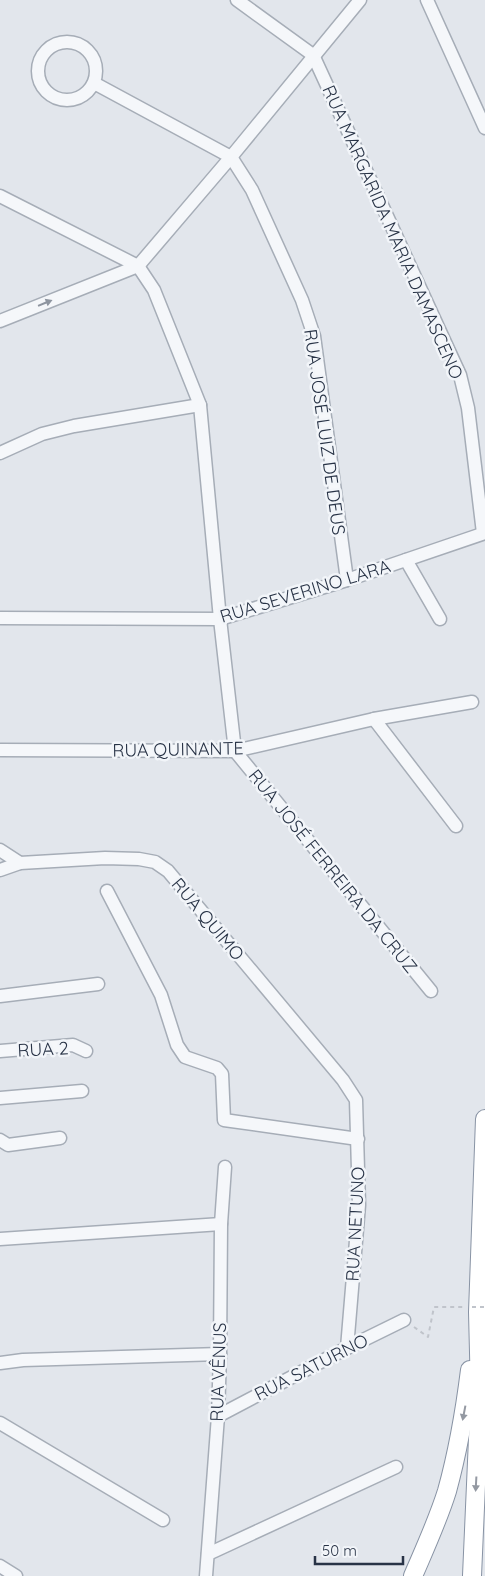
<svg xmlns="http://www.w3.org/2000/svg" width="485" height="1576" viewBox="0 0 485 1576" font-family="Quicksand,sans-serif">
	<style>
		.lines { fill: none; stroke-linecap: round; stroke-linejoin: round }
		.minor-casing { stroke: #a6adb7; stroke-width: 15 }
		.highway-casing { stroke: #8893a4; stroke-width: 20 }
		.path { stroke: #c0c4cb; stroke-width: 2; stroke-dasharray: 4 4; stroke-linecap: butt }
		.minor { stroke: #f5f7fa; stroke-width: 12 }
		.highway { stroke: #fff; stroke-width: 18 }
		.path-bridge { stroke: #c0c4cb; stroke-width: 2; stroke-dasharray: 4 4; stroke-linecap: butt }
		.oneway { fill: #8e95a0 }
		.oneway2 { fill: #9499a2 }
		.labels { text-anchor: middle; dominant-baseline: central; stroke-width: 5; stroke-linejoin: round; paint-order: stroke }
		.street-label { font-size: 18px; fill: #283346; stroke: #f2f5f9 }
	</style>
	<rect width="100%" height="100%" fill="#e2e6ec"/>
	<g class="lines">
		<defs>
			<g id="minor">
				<polyline points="237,0 313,55 460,375 468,408 483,533"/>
				<polyline points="427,0 485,128"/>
				<circle cx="67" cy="71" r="29"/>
				<polyline points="94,83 231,157 252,190 302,300 314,336 347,580"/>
				<polyline points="0,196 138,266 154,290 200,405 220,619 235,751 431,991"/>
				<polyline points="0,321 138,266 231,157 360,0"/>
				<polyline points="0,453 42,434 74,426 200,405"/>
				<polyline points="406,560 440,619"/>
				<polyline points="0,618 220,619 347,580 485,533"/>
				<polyline points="374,719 456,826"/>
				<polyline points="0,750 235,751 374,719 472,702"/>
				<polyline points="0,850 20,863"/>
				<polyline points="0,870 20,863 105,858 139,859 155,862 168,871 343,1080 356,1100 359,1205 347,1348"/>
				<polyline points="107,891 161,995 177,1045 185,1057 217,1068 222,1074 224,1120 358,1139"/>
				<polyline points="0,996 98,984"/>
				<polyline points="0,1051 73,1045 86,1051"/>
				<polyline points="0,1098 82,1091"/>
				<polyline points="0,1140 8,1145 60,1138"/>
				<polyline points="0,1239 221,1224"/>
				<polyline points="0,1363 23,1360 220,1354"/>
				<polyline points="218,1416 347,1348 404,1320"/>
				<polyline points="0,1423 163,1520"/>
				<polyline points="208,1554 396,1467"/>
				<polyline points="0,1566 16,1576"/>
				<polyline points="206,1576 218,1416 220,1354 221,1224 225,1167"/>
			</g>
			<g id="highway">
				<path d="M413 1576C425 1548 438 1520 447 1491 458 1451 465 1410 470 1370"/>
				<polyline points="472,1576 480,1393 478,1312 485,1119"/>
			</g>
		</defs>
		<!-- minor casing -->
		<use href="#minor" class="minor-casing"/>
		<!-- highway casing -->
		<use href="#highway" class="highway-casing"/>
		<!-- path -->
		<polyline class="path" points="414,1327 428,1337 434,1307 464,1307"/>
		<!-- minor -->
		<use href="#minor" class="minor"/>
		<!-- highway -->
		<use href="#highway" class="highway"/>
		<!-- path-bridge -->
		<polyline class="path-bridge" points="472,1307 485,1307"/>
	</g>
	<!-- one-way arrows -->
	<defs><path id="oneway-solid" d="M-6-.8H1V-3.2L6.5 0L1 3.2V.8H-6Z" transform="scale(1.25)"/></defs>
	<use class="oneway" href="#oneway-solid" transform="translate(45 303) rotate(-22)"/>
	<g class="oneway2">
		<use href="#oneway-solid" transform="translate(464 1413) rotate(101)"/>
		<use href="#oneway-solid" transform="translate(476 1484) rotate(93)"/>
	</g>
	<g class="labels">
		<!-- street labels -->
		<g class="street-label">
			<text transform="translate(393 232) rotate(66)">RUA MARGARIDA MARIA DAMASCENO</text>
			<text transform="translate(325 432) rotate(82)">RUA JOSÉ LUIZ DE DEUS</text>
			<text transform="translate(305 591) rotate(-17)">RUA SEVERINO LARA</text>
			<text transform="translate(178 749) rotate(-1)">RUA QUINANTE</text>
			<text transform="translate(333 871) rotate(51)">RUA JOSÉ FERREIRA DA CRUZ</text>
			<text transform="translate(208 919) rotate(50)">RUA QUIMO</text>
			<text transform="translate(43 1049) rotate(-3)">RUA 2</text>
			<text transform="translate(355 1224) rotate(-87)">RUA NETUNO</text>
			<text transform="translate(311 1367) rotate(-27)">RUA SATURNO</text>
			<text transform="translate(218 1372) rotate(-88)">RUA VÊNUS</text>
		</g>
	</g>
	<!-- scale -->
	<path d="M315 1556v8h88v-8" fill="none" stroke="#283346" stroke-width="2.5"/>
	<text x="322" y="1556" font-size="15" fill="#283346" stroke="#f2f5f9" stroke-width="4" paint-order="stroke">50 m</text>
</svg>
